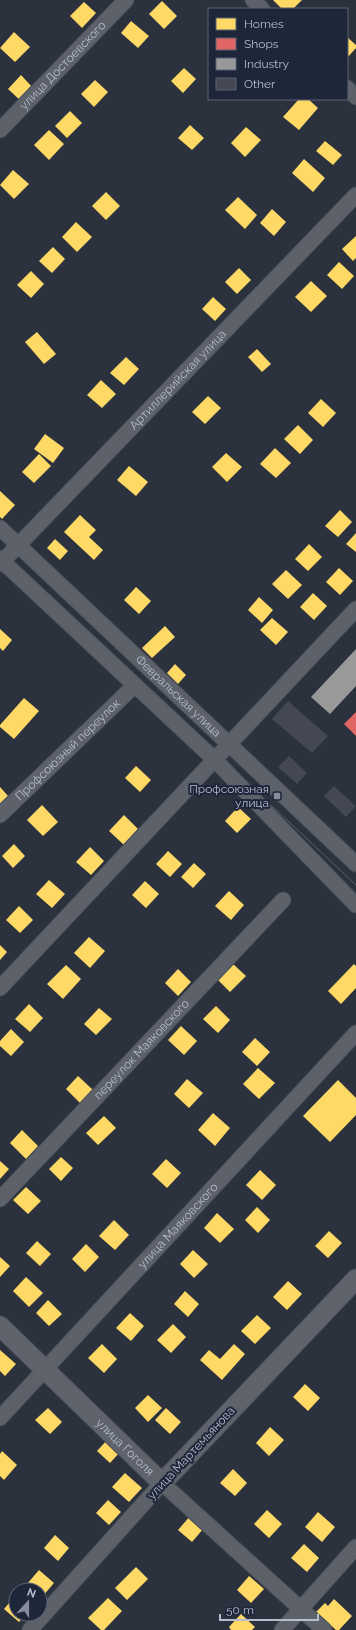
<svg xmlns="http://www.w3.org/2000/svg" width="356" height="1630" viewBox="0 0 356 1630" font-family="Raleway,sans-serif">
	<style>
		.homes { fill: #ffd966 }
		.shops { fill: #e06666 }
		.industry { fill: #999 }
		.building { fill: #444852 }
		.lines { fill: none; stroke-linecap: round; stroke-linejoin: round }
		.minor-casing { stroke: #484d56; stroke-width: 17 }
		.major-casing { stroke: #4a4e59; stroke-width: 21 }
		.minor { stroke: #5d616a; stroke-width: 15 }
		.major { stroke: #5f636c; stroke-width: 19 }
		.tram { stroke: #5a6068; stroke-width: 1 }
		.poi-dot { fill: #868c9b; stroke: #1e2639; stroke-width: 1.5 }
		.labels { text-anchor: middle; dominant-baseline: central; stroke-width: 4; stroke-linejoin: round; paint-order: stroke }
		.street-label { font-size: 12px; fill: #b7bdcd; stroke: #1e2639 }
		.poi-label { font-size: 12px; fill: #b7bdcd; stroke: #1e2639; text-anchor: end }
	</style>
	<rect width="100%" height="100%" fill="#2b313d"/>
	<!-- homes -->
	<g class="homes">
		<polygon points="273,0 302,0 293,9 282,9"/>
		<polygon points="162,1 177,16 164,29 149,14"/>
		<polygon points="84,2 96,13 82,28 70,16"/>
		<polygon points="131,21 149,36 138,48 121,33"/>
		<polygon points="14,32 30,47 15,62 0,48"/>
		<polygon points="347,37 356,45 356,48 347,58"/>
		<polygon points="184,68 196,79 183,93 171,81"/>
		<polygon points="21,75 33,88 21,101 8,89"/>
		<polygon points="95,80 108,92 94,107 81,94"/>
		<polygon points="299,99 308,99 318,108 299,130 283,117"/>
		<polygon points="70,111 82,123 67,138 55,126"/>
		<polygon points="190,125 204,138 192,150 178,138"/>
		<polygon points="246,127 261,140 245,157 231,143"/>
		<polygon points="49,130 64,144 49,160 34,145"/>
		<polygon points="325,141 342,155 333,165 316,151"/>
		<polygon points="304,159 325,178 313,192 292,173"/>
		<polygon points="13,170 29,184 14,199 0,185"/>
		<polygon points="106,192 120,206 106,220 92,206"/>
		<polygon points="238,197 257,215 245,229 225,210"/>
		<polygon points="272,209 286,222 274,236 260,223"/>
		<polygon points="76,222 92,237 77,252 62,237"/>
		<polygon points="356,236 356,258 353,261 342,249"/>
		<polygon points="53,247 65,259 52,273 39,261"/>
		<polygon points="339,262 354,276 342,289 327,275"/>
		<polygon points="239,268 251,280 237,294 225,282"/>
		<polygon points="31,271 44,284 31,298 17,285"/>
		<polygon points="311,281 327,296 311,312 295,297"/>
		<polygon points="213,297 226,309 215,321 202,309"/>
		<polygon points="37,332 56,354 44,364 25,342"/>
		<polygon points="257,349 271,364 262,372 248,357"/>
		<polygon points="126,357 139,369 124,385 110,373"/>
		<polygon points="101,380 116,394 102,408 87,395"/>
		<polygon points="208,396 221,408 205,424 192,412"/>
		<polygon points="321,399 336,413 323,427 308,413"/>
		<polygon points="298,425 313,440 300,454 284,439"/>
		<polygon points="45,434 64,448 53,463 34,449"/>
		<polygon points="275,448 291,463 276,478 260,464"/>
		<polygon points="226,453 242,467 227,482 212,467"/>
		<polygon points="39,454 51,466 34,483 22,472"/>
		<polygon points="129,466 148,482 136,496 117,480"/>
		<polygon points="0,491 15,505 2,519 0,517"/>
		<polygon points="340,510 352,522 338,537 325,526"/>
		<polygon points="80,515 96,530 89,537 103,550 94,560 64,532"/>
		<polygon points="356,533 356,552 346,544"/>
		<polygon points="55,539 68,551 60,560 47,548"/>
		<polygon points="309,544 322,557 308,571 295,559"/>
		<polygon points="339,568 353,581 340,595 326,582"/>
		<polygon points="286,570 302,585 288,599 272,584"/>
		<polygon points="136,587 151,601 139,614 124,600"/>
		<polygon points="313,593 327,606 314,620 300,607"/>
		<polygon points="259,597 273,610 262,623 248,610"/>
		<polygon points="272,618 288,632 276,645 260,630"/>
		<polygon points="165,626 175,637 152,658 142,648"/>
		<polygon points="0,629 12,640 3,651 0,648"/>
		<polygon points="175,664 186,675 178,684 167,673"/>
		<polygon points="24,698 39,711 14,739 0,727 0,725"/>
		<polygon points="136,766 151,780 140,792 125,778"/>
		<polygon points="0,787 9,797 0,805"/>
		<polygon points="42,805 58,822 43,836 27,820"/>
		<polygon points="238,807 251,819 237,833 225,821"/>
		<polygon points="124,815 138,829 124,845 109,831"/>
		<polygon points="14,844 25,856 13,868 2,856"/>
		<polygon points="90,847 104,861 91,875 76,862"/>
		<polygon points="168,851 182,864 170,877 156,864"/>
		<polygon points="194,863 206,874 193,888 181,877"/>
		<polygon points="49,880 65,894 52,908 36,894"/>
		<polygon points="145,881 159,894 146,908 132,895"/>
		<polygon points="229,891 244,905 231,920 215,906"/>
		<polygon points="19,906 33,920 20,933 6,920"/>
		<polygon points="89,937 105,951 90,968 74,953"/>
		<polygon points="0,945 7,952 0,960"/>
		<polygon points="232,963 246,976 230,992 217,979"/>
		<polygon points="354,964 356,966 356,988 341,1004 328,991"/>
		<polygon points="66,965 81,979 63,999 47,984"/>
		<polygon points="178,969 191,982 178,996 165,983"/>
		<polygon points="29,1004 43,1018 30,1032 15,1019"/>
		<polygon points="216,1006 230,1020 218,1033 203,1019"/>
		<polygon points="99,1008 112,1019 96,1035 84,1024"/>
		<polygon points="181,1026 197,1041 184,1055 168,1040"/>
		<polygon points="11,1029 24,1042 11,1056 0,1046 0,1041"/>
		<polygon points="255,1038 270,1052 257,1066 242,1052"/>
		<polygon points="258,1068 275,1083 259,1099 243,1084"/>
		<polygon points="78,1076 93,1090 81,1104 66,1089"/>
		<polygon points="187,1079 203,1093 189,1108 174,1094"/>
		<polygon points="338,1080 356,1098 356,1115 330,1142 303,1116"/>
		<polygon points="213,1113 230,1128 215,1146 198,1130"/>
		<polygon points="104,1116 116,1128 98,1145 86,1133"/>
		<polygon points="22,1130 38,1146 26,1159 10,1143"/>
		<polygon points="61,1157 73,1168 61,1181 49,1169"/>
		<polygon points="166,1159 181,1173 167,1188 152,1174"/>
		<polygon points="0,1161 9,1169 0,1179"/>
		<polygon points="260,1170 276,1185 262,1200 246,1185"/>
		<polygon points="26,1187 41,1201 28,1214 13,1200"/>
		<polygon points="257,1207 270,1220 258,1233 245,1220"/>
		<polygon points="217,1213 234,1229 220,1243 204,1228"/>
		<polygon points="114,1220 129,1235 115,1250 99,1236"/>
		<polygon points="329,1231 342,1243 328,1258 315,1246"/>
		<polygon points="37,1241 51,1254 40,1266 26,1253"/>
		<polygon points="86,1244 99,1257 85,1272 72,1259"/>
		<polygon points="193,1250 208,1264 194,1278 180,1264"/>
		<polygon points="0,1257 10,1266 0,1277"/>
		<polygon points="26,1277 43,1293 29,1307 13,1291"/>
		<polygon points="288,1281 302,1294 287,1310 273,1297"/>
		<polygon points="185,1291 199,1304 188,1317 174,1304"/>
		<polygon points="48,1300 62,1314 49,1326 36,1313"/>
		<polygon points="130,1313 144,1326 131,1341 116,1328"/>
		<polygon points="257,1315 271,1328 255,1344 241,1331"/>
		<polygon points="173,1324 186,1337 171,1353 157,1340"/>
		<polygon points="102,1344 117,1359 104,1373 88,1358"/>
		<polygon points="234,1344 245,1354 222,1380 200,1360 209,1350 220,1359"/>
		<polygon points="0,1350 16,1364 5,1376 0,1371"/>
		<polygon points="305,1384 320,1398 308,1411 293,1397"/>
		<polygon points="148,1395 162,1408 148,1422 135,1408"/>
		<polygon points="48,1408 62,1422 50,1434 35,1420"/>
		<polygon points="166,1408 181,1422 170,1434 155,1420"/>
		<polygon points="270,1427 284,1440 269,1456 256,1443"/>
		<polygon points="108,1439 121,1451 110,1463 97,1451"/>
		<polygon points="2,1451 17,1465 4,1480 0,1476 0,1454"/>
		<polygon points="233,1469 247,1483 235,1496 220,1483"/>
		<polygon points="125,1473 142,1488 129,1502 112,1487"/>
		<polygon points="108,1500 121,1512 109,1525 96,1513"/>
		<polygon points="267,1510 282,1524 269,1538 254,1524"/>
		<polygon points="318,1512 335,1527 322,1542 305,1527"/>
		<polygon points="191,1515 204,1528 192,1542 178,1530"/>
		<polygon points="55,1535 69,1548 58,1561 44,1548"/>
		<polygon points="304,1544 319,1558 307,1572 291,1558"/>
		<polygon points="136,1567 148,1579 127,1600 115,1588"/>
		<polygon points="39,1570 54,1583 42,1597 40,1590 34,1590 27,1584"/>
		<polygon points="249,1576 264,1589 251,1603 237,1590"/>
		<polygon points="16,1595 16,1614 26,1614 19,1622 4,1609"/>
		<polygon points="108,1598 122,1611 104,1630 101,1630 88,1618"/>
		<polygon points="334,1599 352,1616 339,1630 336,1630 316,1612 325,1603 328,1606"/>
		<polygon points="241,1614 255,1627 252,1630 231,1630 229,1627"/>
	</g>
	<!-- shops -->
	<polygon class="shops" points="356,712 356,736 344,724"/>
	<!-- industry -->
	<polygon class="industry" points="356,649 356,686 330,714 311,697"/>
	<!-- building -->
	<g class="building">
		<polygon points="288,701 328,736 312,753 272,719"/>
		<polygon points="289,756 307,773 297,784 278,767"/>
		<polygon points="334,786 356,806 346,817 324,796"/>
	</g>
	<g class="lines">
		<defs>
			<g id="minor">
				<polyline points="253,0 262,9"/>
				<polyline points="347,88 356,97"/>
				<path id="s1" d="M0 130 126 0"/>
				<path id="s2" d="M0 528 356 864"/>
				<polyline points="0,559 214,759 356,905"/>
				<path id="s3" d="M0 564 356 195"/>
				<path id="s4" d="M0 815 135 685"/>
				<polyline points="0,988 356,609"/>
				<path id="s5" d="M0 1199 283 900"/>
				<path id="s6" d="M0 1418 356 1033"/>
				<polyline points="30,1630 162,1483 324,1630"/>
				<polyline points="282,1630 356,1547"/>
			</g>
			<g id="major">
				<path id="s7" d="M0 1326 162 1483 356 1279"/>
			</g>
		</defs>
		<!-- minor casing -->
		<use href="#minor" class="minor-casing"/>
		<!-- major casing -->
		<use href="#major" class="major-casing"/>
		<!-- minor -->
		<use href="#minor" class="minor"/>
		<!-- major -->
		<use href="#major" class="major"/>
		<!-- tram -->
		<g class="tram">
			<polyline points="0,536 356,871"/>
			<polyline points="0,550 356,885"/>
		</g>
	</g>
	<!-- markers -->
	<rect class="poi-dot" x="273" y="792" width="8" height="8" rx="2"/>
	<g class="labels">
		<!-- street labels -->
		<g class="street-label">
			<text stroke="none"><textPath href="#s1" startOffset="90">улица Достоевского</textPath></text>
			<text stroke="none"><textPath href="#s3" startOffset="256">Артиллерийская улица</textPath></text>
			<text stroke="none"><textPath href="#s2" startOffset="245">Февральская улица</textPath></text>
			<text stroke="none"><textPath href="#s4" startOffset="94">Профсоюзный переулок</textPath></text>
			<text stroke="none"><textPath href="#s5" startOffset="206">переулок Маяковского</textPath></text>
			<text stroke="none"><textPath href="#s6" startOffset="262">улица Маяковского</textPath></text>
			<text stroke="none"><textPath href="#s7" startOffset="174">улица Гоголя</textPath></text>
			<text transform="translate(191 1453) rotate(-47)">улица Мартемьянова</text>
		</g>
		<!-- poi labels -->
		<g class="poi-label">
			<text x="269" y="789">Профсоюзная<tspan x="269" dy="14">улица</tspan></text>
		</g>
	</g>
	<!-- legend -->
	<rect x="208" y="8" width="140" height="92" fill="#1e2639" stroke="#5b6274"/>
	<rect x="216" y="18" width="20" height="12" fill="#ffd966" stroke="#5b6274"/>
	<text x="244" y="28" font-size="12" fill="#b7bdcd">Homes</text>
	<rect x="216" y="38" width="20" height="12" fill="#e06666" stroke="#5b6274"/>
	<text x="244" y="48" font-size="12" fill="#b7bdcd">Shops</text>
	<rect x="216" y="58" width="20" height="12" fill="#999999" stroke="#5b6274"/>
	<text x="244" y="68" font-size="12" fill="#b7bdcd">Industry</text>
	<rect x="216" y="78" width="20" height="12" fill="#444852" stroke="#5b6274"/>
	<text x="244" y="88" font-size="12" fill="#b7bdcd">Other</text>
	<!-- north arrow -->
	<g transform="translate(28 1602) rotate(21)"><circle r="19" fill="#1e2639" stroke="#5b6274"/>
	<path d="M0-3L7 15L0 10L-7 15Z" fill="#868c9b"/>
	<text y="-6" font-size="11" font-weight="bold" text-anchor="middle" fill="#b7bdcd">N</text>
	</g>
	<!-- scale -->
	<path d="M220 1614v6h98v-6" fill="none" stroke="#b7bdcd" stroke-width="2"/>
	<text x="226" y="1614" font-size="12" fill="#b7bdcd" stroke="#1e2639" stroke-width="3" paint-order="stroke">50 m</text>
</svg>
